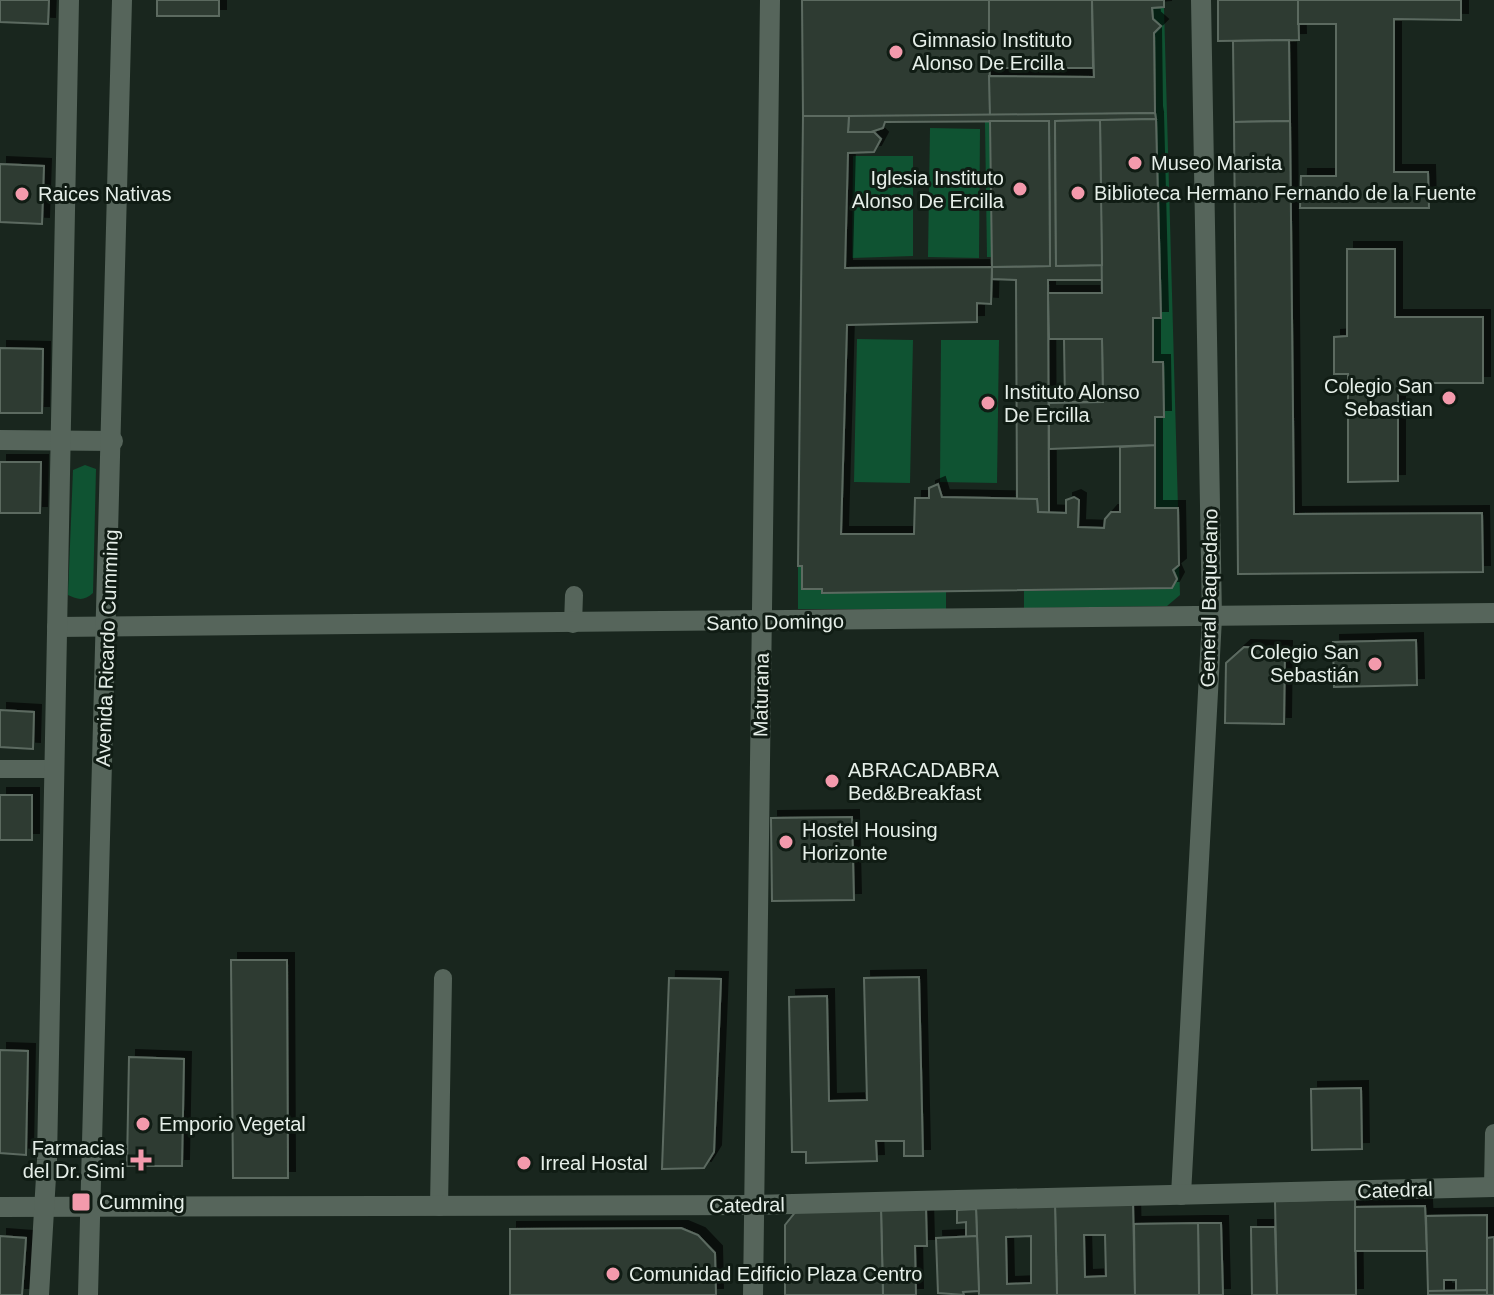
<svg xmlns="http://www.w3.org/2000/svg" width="1494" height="1295" viewBox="0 0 1494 1295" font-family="Helvetica,sans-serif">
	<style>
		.green { fill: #0f5332 }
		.building { fill: #2d3b32; stroke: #5c6a61; stroke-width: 2; fill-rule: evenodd; filter: url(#shadow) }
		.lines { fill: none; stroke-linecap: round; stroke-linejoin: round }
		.lane { stroke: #56655b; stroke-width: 18 }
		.street { stroke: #56655b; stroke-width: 20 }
		.secondary { stroke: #56655b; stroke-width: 20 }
		.poi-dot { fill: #f39aac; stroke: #101c14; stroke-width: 3 }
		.labels { text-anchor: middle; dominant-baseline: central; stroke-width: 6; stroke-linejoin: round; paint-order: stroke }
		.poi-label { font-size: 20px; fill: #e5eee8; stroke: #101c14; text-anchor: start }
		.street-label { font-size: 20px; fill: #e5eee8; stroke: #101c14 }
	</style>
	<defs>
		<filter id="shadow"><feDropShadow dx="7" dy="-7" stdDeviation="0" flood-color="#0009"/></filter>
	</defs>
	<rect width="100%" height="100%" fill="#19261e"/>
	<!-- green -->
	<g class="green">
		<polygon points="1152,8 1164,8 1178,508 1155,508 1155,417 1163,417 1163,362 1153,362 1153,318 1161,318 1154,33 1161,26 1153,19"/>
		<polygon points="990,121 992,257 987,257 985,122"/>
		<polygon points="930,128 980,129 979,258 928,257"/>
		<polygon points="853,156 913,156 913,256 852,258"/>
		<polygon points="857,339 913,340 910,483 854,482"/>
		<polygon points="941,340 999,340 997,483 940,482"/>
		<path d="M85 465 96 469 93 593C84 601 78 600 68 595L73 470Z"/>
		<polygon points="1179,565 1180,595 1167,606 1024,608 1024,591 1168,589 1176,582 1173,570"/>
		<polygon points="798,566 802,566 802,589 822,589 823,593 946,592 946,609 798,609"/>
	</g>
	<!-- building -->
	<g class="building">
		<polygon points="0,0 49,0 48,24 0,22"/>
		<rect x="157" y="0" width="62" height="16"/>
		<polygon points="802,0 989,0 990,116 803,116"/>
		<polygon points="989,0 1092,0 1093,68 989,68"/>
		<polygon points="1092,0 1164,0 1164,7 1152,8 1153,19 1161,26 1154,33 1155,113 990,116 989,76 1094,77"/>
		<polygon points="1218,0 1298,0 1299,40 1218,41"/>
		<polygon points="1298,0 1461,0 1461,20 1394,19 1394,172 1428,172 1429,208 1300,208 1301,176 1336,176 1336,24 1298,24"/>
		<polygon points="1289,40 1290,121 1234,122 1233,41"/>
		<polygon points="1155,113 1156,119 1055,121 1056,266 1102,265 1102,280 1048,280 1049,513 1038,512 1037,499 1017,499 1016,280 992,279 992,267 1050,266 1049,121 885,122 883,128 871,132 848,132 849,116"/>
		<polygon points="803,116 849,116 848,132 874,132 881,139 874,152 848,153 845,268 992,267 991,304 977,303 977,322 847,325 841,534 914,534 915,498 929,498 929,488 938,484 942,497 1037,499 1038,512 1066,513 1066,500 1074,497 1079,500 1078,527 1104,528 1105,519 1111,512 1120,512 1120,447 1155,445 1155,508 1178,508 1179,565 1173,570 1177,579 1172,588 822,593 822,589 802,589 802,566 798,566"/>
		<polygon points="1156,119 1161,318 1153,318 1153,362 1163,362 1164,417 1155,417 1155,445 1049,449 1049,403 1103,402 1102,339 1049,339 1048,293 1102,293 1100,120"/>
		<polygon points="1100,120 1102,265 1056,266 1055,121"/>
		<polygon points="990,121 1049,121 1050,266 992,267"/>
		<polygon points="1290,121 1294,514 1482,513 1483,572 1238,574 1234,122"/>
		<polygon points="0,164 44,166 42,224 0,222"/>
		<polygon points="1347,249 1395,249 1395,317 1483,317 1483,383 1398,383 1398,481 1348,482 1348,374 1334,374 1334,337 1347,336"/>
		<polygon points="1064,339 1102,339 1103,402 1065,402"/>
		<polygon points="0,348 43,349 42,413 0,413"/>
		<polygon points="0,462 41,462 40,513 0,513"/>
		<polygon points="1416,640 1417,685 1334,687 1333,642"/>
		<polygon points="1244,647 1285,648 1284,724 1225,723 1226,663"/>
		<polygon points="0,710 34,712 33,749 0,747"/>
		<rect x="0" y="795" width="32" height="45"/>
		<polygon points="852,817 854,900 772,901 771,818"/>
		<polygon points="231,960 287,960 288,1178 233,1178"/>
		<polygon points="919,977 923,1156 904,1156 904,1141 876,1141 877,1161 806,1163 806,1152 792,1152 789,997 827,996 829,1101 867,1100 864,978"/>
		<polygon points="669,978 721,979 714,1152 704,1168 662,1169"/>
		<polygon points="0,1050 28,1051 26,1155 0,1153"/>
		<polygon points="129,1057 184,1059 182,1166 127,1166"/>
		<polygon points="1361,1088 1362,1149 1312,1150 1311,1089"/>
		<polygon points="1355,1199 1356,1295 1277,1295 1275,1201"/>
		<path d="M1133 1203 1135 1295H1057L1055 1204ZM1084 1235H1105L1106 1276 1085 1277Z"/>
		<path d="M1055 1204 1057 1295H979L976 1206ZM1031 1236V1283L1007 1284 1006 1237Z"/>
		<polygon points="881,1206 926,1209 927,1246 915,1246 916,1295 883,1295"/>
		<polygon points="1425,1206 1427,1251 1355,1251 1355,1207"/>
		<polygon points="976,1209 977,1236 966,1237 966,1222 957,1223 957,1210"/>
		<polygon points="797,1210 881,1210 883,1295 785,1295 785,1225"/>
		<polygon points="1487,1215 1487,1290 1456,1291 1456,1280 1444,1280 1444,1291 1428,1291 1426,1216"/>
		<polygon points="1198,1223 1221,1223 1223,1295 1199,1295"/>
		<polygon points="1198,1223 1199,1295 1135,1295 1134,1224"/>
		<polygon points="1251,1227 1275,1227 1277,1295 1252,1295"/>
		<polygon points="681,1228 698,1235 715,1253 716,1295 510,1295 510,1229"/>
		<polygon points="0,1236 26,1238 22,1295 0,1295"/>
		<polygon points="977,1236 979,1291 963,1292 964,1295 938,1293 936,1238"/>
		<polygon points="1494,1237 1494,1295 1487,1295 1487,1238"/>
		<polygon points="1487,1290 1487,1295 1428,1295 1428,1291"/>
	</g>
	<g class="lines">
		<!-- lane -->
		<g class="lane">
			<polyline points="573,624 574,595"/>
			<polyline points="0,769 54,769"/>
			<polyline points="1493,1187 1494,1133"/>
			<polyline points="439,1207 443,978"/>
		</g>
		<!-- street -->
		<g class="street">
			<polyline points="0,440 113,441"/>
			<polyline points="1181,1195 1212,618 1201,0"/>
			<polyline points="753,1295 770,0"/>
		</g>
		<!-- secondary -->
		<g class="secondary">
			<polyline points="57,627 1494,613"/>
			<polyline points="0,1207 755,1205 1494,1187"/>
			<polyline points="39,1295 47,1160 69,0"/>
			<polyline points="88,1295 122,0"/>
		</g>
	</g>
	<!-- markers -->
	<g class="poi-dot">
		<circle cx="896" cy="52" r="8"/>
		<circle cx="1135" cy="163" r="8"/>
		<circle cx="1020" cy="189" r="8"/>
		<circle cx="1078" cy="193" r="8"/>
		<circle cx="22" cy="194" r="8"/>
		<circle cx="1449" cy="398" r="8"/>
		<circle cx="988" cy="403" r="8"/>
		<circle cx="1375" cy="664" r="8"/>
		<circle cx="832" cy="781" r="8"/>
		<circle cx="786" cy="842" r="8"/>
		<circle cx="143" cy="1124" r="8"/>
		<path d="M137 1148h8v8h8v8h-8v8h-8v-8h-8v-8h8z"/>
		<circle cx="524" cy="1163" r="8"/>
		<rect x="71" y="1192" width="20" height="20" rx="4"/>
		<circle cx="613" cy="1274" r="8"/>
	</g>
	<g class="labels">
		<!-- poi labels -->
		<g class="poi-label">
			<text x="912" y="40">Gimnasio Instituto<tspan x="912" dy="23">Alonso De Ercilla</tspan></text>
			<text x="1151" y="163">Museo Marista</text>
			<text x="1004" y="178" text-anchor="end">Iglesia Instituto<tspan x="1004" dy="23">Alonso De Ercilla</tspan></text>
			<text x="1094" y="193">Biblioteca Hermano Fernando de la Fuente</text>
			<text x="38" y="194">Raices Nativas</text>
			<text x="1433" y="386" text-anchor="end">Colegio San<tspan x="1433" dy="23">Sebastian</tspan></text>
			<text x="1004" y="392">Instituto Alonso<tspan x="1004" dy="23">De Ercilla</tspan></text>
			<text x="1359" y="652" text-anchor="end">Colegio San<tspan x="1359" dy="23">Sebastián</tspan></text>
			<text x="848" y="770">ABRACADABRA<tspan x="848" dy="23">Bed&amp;Breakfast</tspan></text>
			<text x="802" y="830">Hostel Housing<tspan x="802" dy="23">Horizonte</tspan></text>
			<text x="159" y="1124">Emporio Vegetal</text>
			<text x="125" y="1148" text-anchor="end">Farmacias<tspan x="125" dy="23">del Dr. Simi</tspan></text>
			<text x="540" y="1163">Irreal Hostal</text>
			<text x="99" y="1202">Cumming</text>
			<text x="629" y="1274">Comunidad Edificio Plaza Centro</text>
		</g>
		<!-- street labels -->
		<g class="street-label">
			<text transform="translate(1209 598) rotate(-89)">General Baquedano</text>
			<text transform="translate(775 622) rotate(-1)">Santo Domingo</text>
			<text transform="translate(107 648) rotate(-88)">Avenida Ricardo Cumming</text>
			<text transform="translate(761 695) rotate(-89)">Maturana</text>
			<text transform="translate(1395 1190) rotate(-2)">Catedral</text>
			<text transform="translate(747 1205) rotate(-1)">Catedral</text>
		</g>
	</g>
</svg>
